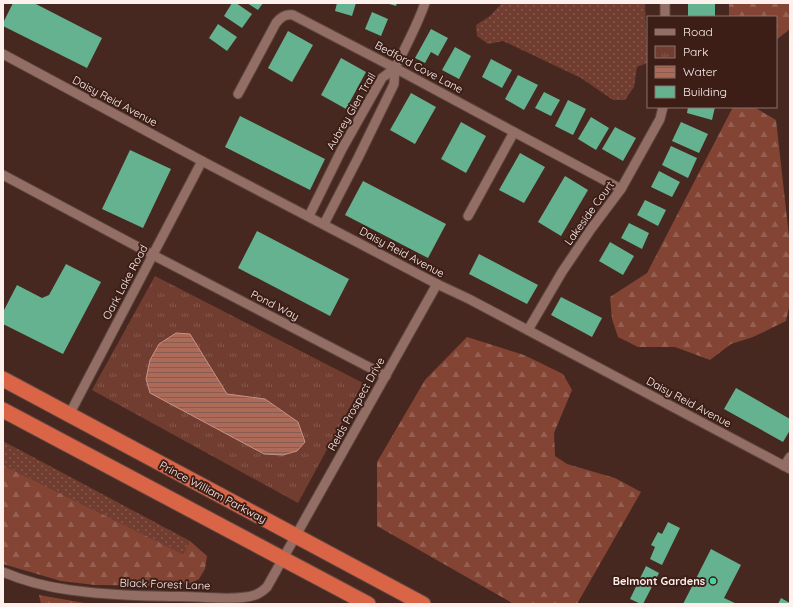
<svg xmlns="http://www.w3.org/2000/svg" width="793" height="607" viewBox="0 0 793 607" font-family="Quicksand,sans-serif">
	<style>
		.grass { fill: url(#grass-dots) }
		.forest { fill: url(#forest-firs) }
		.park { fill: url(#park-tufts) }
		.water { fill: url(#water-rules); stroke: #c69285 }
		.building { fill: #65b290 }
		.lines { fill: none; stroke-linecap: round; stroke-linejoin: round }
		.minor-casing { stroke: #5e4640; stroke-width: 11 }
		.trunk-casing { stroke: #5e4640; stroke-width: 17 }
		.minor { stroke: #936e65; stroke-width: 9 }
		.trunk { stroke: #da6446; stroke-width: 15 }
		.poi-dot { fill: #45d49f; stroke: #3c1e17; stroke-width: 1.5 }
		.labels { text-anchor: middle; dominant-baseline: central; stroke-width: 4; stroke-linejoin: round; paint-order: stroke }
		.street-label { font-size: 11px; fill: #fdf0ed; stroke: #3c1e17 }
		.poi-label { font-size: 11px; font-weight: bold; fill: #fdf0ed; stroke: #3c1e17; text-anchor: end }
	</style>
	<defs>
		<pattern id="grass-dots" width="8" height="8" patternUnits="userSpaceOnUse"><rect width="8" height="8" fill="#713d30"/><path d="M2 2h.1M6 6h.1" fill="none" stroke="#86594e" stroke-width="1.8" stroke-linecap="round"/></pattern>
		<pattern id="forest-firs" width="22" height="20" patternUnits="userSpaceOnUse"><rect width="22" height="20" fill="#834434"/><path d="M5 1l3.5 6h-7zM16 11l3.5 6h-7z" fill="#955f52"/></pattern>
		<pattern id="park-tufts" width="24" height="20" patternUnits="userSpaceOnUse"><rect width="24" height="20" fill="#713d30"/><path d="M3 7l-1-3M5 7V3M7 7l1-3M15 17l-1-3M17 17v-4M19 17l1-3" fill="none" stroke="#86594e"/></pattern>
		<pattern id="water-rules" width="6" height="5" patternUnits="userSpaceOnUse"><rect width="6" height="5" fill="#ae6a59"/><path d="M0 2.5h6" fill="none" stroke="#875c52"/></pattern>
	</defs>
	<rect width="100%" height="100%" fill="#472820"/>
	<!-- grass -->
	<g class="grass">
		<polygon points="502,3 645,3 647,63 637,67 634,87 625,100 613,100 581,78 503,41 488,44 477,36 476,25 490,16"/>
		<polygon points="3,441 190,541 183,554 3,465"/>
	</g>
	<!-- forest -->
	<g class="forest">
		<polygon points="729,3 790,3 790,29 776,40 776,17 729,17"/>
		<polygon points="733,107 754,107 776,120 790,245 790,303 786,321 753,337 731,344 710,360 675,347 638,347 618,337 612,319 610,297 647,273"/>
		<polygon points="467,337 524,355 563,374 572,390 554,433 555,456 567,464 615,478 641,492 577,604 514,604 377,526 377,462 425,380"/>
		<polygon points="3,465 183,554 190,541 207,556 205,569 199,579 191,583 175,586 95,585 61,581 3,564"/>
		<polygon points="39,595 90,604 41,604"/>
	</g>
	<!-- park -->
	<polygon class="park" points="155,276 363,383 298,503 92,390"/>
	<!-- water -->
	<polygon class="water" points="176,333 190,334 227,394 265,399 298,422 305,442 297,451 283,455 264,454 150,393 146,379 150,360 159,344"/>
	<!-- building -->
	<g class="building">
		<polygon points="13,3 34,3 102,38 87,68 3,26 3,23"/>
		<polygon points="232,3 236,3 252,14 242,28 224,16"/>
		<polygon points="247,3 263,3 258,10"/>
		<polygon points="337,3 356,3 352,16 335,11"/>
		<polygon points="386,3 397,3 396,6"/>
		<rect x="688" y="3" width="27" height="14"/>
		<polygon points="372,12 388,19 381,36 365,29"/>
		<polygon points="218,24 237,37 227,51 209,38"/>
		<polygon points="431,29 448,38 438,56 431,52 425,63 415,58"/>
		<polygon points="288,31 313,45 292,82 268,68"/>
		<polygon points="455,47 471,56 459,79 442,70"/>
		<polygon points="341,58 366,72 346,109 321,95"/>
		<polygon points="491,59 512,70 502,88 482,77"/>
		<polygon points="518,75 538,85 524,110 505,99"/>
		<polygon points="544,92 560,100 551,116 535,108"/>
		<polygon points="411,93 436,107 415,144 390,130"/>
		<polygon points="568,100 586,109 573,135 555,126"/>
		<polygon points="688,107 715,107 712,120 687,113"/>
		<polygon points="240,116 325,159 310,190 225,147"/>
		<polygon points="591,117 609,128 596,150 578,139"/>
		<polygon points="461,122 486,136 466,173 441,159"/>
		<polygon points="681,122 708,134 699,153 672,141"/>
		<polygon points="615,127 636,138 623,161 602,149"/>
		<polygon points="671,146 697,158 688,178 662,165"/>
		<polygon points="130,150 171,169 143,228 102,209"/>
		<polygon points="520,153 545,167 524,203 499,190"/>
		<polygon points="659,171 680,182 672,197 651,187"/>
		<polygon points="565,176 588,190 561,236 538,222"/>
		<polygon points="363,181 446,224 428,258 345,215"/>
		<polygon points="645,200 666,210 658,226 637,215"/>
		<polygon points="629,223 649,233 642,249 621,238"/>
		<polygon points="257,231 349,279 330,316 238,268"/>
		<polygon points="610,242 634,256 623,275 599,261"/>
		<polygon points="479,254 538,285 527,304 469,274"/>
		<polygon points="66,264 101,282 63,354 3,324 3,312 17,285 42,298 49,295"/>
		<polygon points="561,297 602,318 592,337 551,315"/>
		<polygon points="736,388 790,419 790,430 783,442 724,409"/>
		<polygon points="668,522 680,528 662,565 650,559 655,547 651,545 658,532 662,534"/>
		<polygon points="711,549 741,565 724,598 737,604 683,604"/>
		<polygon points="646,566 659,573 643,604 641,604 630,599"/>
		<polygon points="781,598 790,603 790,604 778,604"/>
	</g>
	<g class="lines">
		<defs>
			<g id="minor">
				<polyline points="665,3 665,17"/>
				<polyline points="3,54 202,161 437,284 469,299 790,469"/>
				<path d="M395 68C406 46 417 26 425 3"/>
				<path d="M238 94 276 23C281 17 285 14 293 15L395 68 514 132 621 189"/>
				<polyline points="3,175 153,255 386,376"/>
				<polyline points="309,216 342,149 382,78 395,68 394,84 358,158 324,224"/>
				<polyline points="468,216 514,132"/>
				<polyline points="528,330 562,272 591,229 621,189 660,119 663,107"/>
				<polyline points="69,415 202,161"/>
				<polyline points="784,466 790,457"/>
				<path d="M3 572C24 581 48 587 70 590 112 596 155 596 198 597 213 598 242 600 255 595 260 593 264 590 267 587L437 284"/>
			</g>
			<g id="trunk">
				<polyline points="3,379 423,604"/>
				<polyline points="3,410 368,604"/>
			</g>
		</defs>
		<!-- minor casing -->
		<use href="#minor" class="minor-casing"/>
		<!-- trunk casing -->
		<use href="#trunk" class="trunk-casing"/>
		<!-- minor -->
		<use href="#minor" class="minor"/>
		<!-- trunk -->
		<use href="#trunk" class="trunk"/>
	</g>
	<!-- markers -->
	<circle class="poi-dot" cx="713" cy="581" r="4"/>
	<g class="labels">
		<!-- street labels -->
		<g class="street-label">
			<text transform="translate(419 67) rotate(28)">Bedford Cove Lane</text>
			<text transform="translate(115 101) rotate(28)">Daisy Reid Avenue</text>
			<text transform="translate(351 111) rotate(-60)">Aubrey Glen Trail</text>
			<text transform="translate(589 213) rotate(-54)">Lakeside Court</text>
			<text transform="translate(402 252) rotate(28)">Daisy Reid Avenue</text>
			<text transform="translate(125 282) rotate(-62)">Oark Lake Road</text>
			<text transform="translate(275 305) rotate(27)">Pond Way</text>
			<text transform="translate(689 402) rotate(28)">Daisy Reid Avenue</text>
			<text transform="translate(356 404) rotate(-61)">Reids Prospect Drive</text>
			<text transform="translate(213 492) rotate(28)">Prince William Parkway</text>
			<text transform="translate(165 584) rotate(2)">Black Forest Lane</text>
		</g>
		<!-- poi labels -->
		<g class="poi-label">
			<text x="705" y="581">Belmont Gardens</text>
		</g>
	</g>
	<!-- border -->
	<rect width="793" height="607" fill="none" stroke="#fdf0ed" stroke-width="8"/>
	<!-- legend -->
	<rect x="647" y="16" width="130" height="92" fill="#3c1e17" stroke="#89726d"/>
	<rect x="655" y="29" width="20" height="6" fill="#936e65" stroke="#89726d"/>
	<text x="683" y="36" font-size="12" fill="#fdf0ed">Road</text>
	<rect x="655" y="46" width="20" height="12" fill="url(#park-tufts)" stroke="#89726d"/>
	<text x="683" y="56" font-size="12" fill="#fdf0ed">Park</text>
	<rect x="655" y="66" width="20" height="12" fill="url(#water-rules)" stroke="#89726d"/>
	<text x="683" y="76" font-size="12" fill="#fdf0ed">Water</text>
	<rect x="655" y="86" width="20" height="12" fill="#65b290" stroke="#89726d"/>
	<text x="683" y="96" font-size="12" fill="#fdf0ed">Building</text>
</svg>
